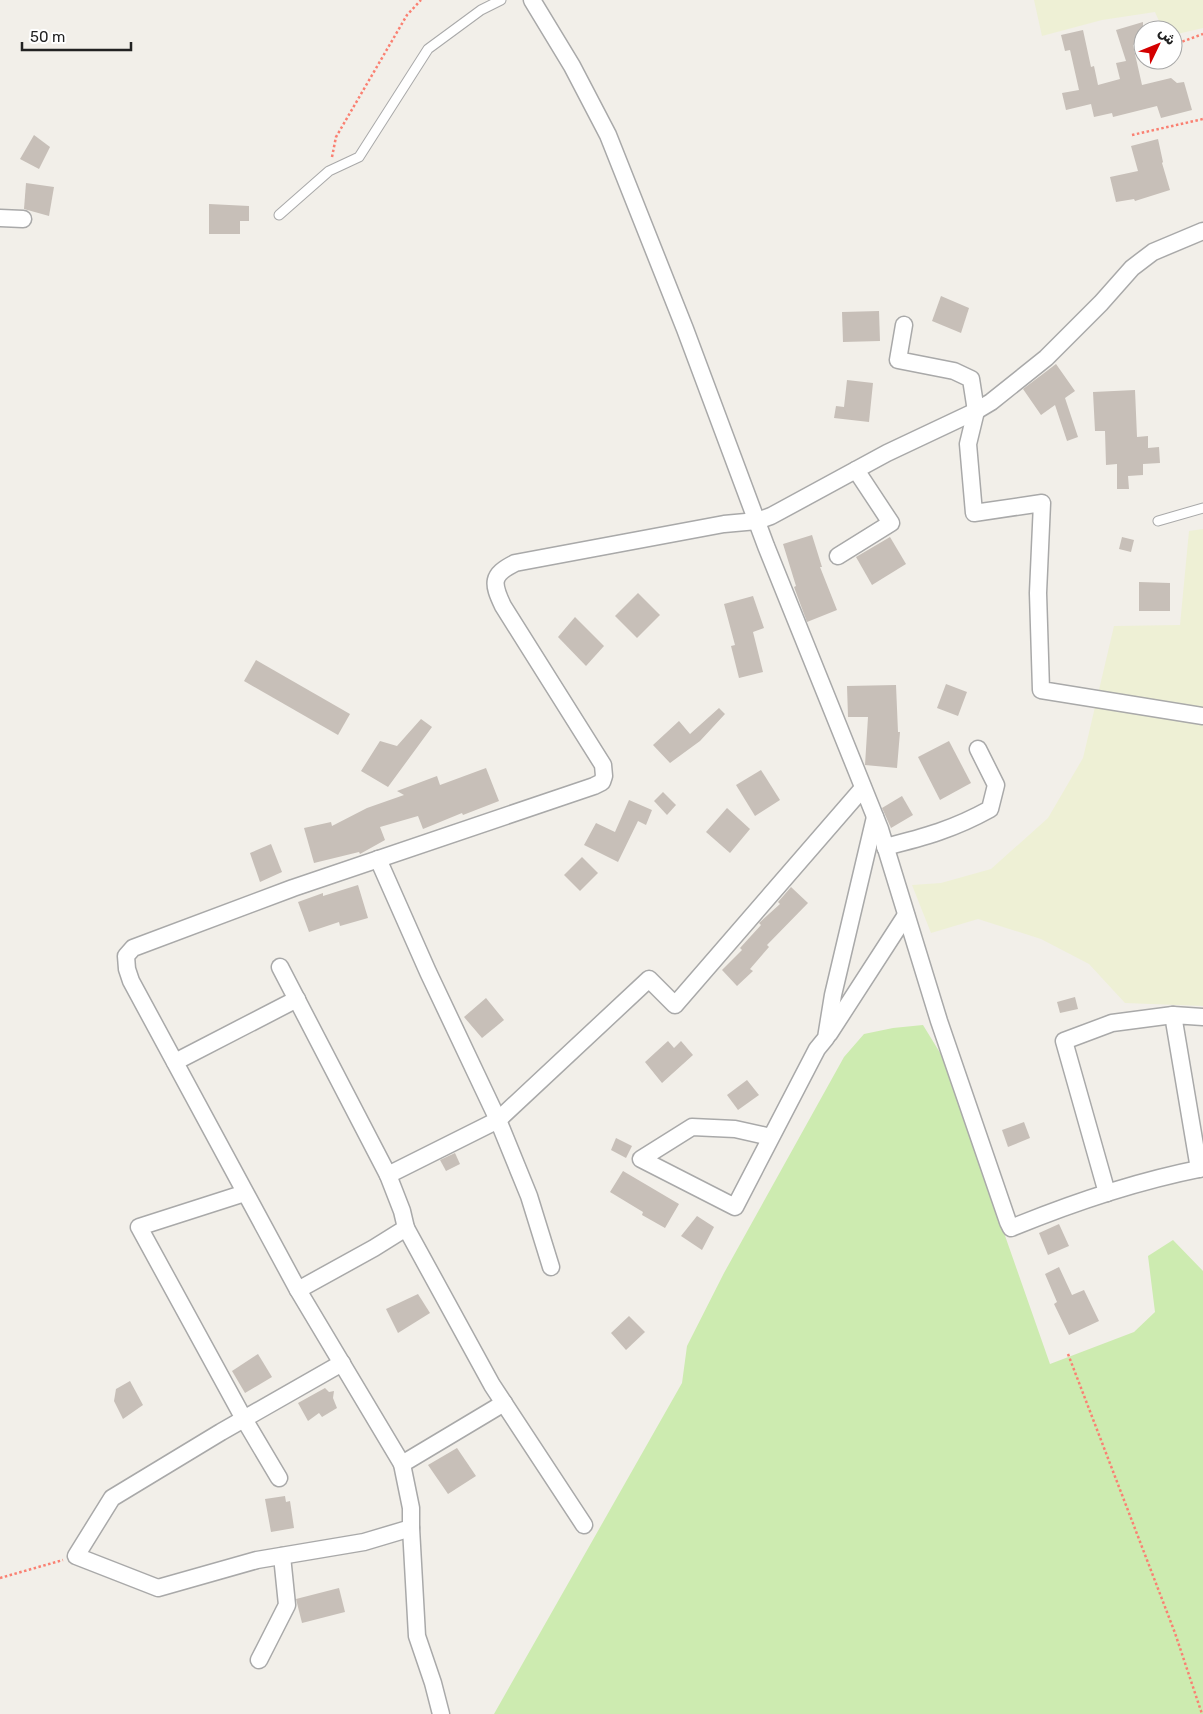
<svg xmlns="http://www.w3.org/2000/svg" width="1203" height="1714" viewBox="0 0 1203 1714" font-family="Rubik,'Noto Sans Arabic',sans-serif">
	<style>
		.farmland { fill: #eef0d5 }
		.grass { fill: #cdebb0 }
		.building { fill: #c7bfb8 }
		.lines { fill: none; stroke-linecap: round; stroke-linejoin: round }
		.service-casing { stroke: #a9a9a9; stroke-width: 11 }
		.minor-casing { stroke: #a9a9a9; stroke-width: 19 }
		.path { stroke: #fa8072; stroke-width: 2.5; stroke-dasharray: 2.5 2.5; stroke-linecap: butt }
		.service { stroke: #fff; stroke-width: 9 }
		.minor { stroke: #fff; stroke-width: 16 }
	</style>
	<rect width="100%" height="100%" fill="#f2efe9"/>
	<!-- farmland -->
	<g class="farmland">
		<polygon points="1034,0 1203,0 1203,28 1173,35 1173,30 1163,30 1155,12 1102,20 1042,36"/>
		<polygon points="1203,529 1203,1006 1125,1003 1089,964 1041,939 978,919 931,933 912,885 941,883 991,869 1048,818 1083,758 1114,626 1180,625 1189,531"/>
	</g>
	<!-- grass -->
	<polygon class="grass" points="923,1025 942,1056 1050,1364 1134,1332 1155,1312 1148,1256 1173,1240 1203,1271 1203,1714 494,1714 682,1383 687,1346 724,1273 844,1057 864,1034 893,1028"/>
	<!-- building -->
	<g class="building">
		<polygon points="1143,22 1143,42 1133,45 1142,85 1171,78 1177,83 1184,82 1192,110 1161,118 1157,106 1113,117 1112,113 1094,117 1091,104 1066,110 1062,93 1079,90 1070,50 1065,51 1061,35 1083,30 1091,67 1094,66 1098,85 1120,79 1116,63 1126,61 1116,30"/>
		<polygon points="34,135 50,147 39,169 20,159"/>
		<polygon points="1158,139 1163,162 1162,163 1170,190 1135,201 1134,199 1116,202 1110,177 1138,171 1131,146"/>
		<polygon points="26,183 54,187 49,216 24,209"/>
		<polygon points="209,204 249,206 249,221 240,221 240,234 209,234"/>
		<polygon points="941,296 969,308 961,333 932,321"/>
		<polygon points="879,311 880,341 843,342 842,312"/>
		<polygon points="1056,364 1075,391 1065,398 1078,437 1067,441 1055,405 1041,415 1023,389"/>
		<polygon points="847,380 873,383 869,422 834,418 836,406 844,407"/>
		<polygon points="1135,390 1137,437 1148,436 1148,448 1159,447 1160,463 1143,464 1143,475 1128,476 1129,489 1117,489 1117,464 1106,465 1105,431 1095,431 1093,392"/>
		<polygon points="812,535 822,567 820,567 837,610 807,622 794,587 796,586 783,544"/>
		<polygon points="890,537 906,564 872,585 856,557"/>
		<polygon points="1122,537 1134,540 1131,552 1119,549"/>
		<polygon points="1139,582 1170,583 1170,611 1139,611"/>
		<polygon points="638,593 660,615 637,638 615,616"/>
		<polygon points="753,596 764,628 753,632 763,672 739,678 731,646 735,645 724,604"/>
		<polygon points="575,617 604,646 586,666 558,637"/>
		<polygon points="256,660 350,714 338,735 244,681"/>
		<polygon points="946,684 967,692 958,716 937,708"/>
		<polygon points="896,685 898,732 900,732 897,768 865,765 868,717 848,717 847,686"/>
		<polygon points="719,708 725,714 700,741 670,763 653,745 679,721 690,734"/>
		<polygon points="421,719 432,727 388,787 361,771 380,741 397,746"/>
		<polygon points="949,741 971,783 940,800 918,757"/>
		<polygon points="486,768 499,801 463,815 462,813 423,829 418,816 380,827 385,840 360,854 359,852 314,863 304,828 331,822 332,826 367,808 404,795 397,791 437,776 440,785"/>
		<polygon points="761,770 780,800 755,816 736,785"/>
		<polygon points="663,792 676,805 667,815 654,801"/>
		<polygon points="902,796 913,815 891,828 882,808"/>
		<polygon points="629,800 652,810 646,825 638,821 618,862 584,845 596,823 615,832"/>
		<polygon points="727,808 750,829 730,853 706,832"/>
		<polygon points="271,844 282,872 260,882 250,853"/>
		<polygon points="582,857 598,873 580,891 564,875"/>
		<polygon points="358,885 368,918 340,926 339,922 309,932 298,902 323,893 323,896"/>
		<polygon points="791,887 808,903 767,945 769,947 750,969 753,971 737,986 722,970 742,950 740,948 761,925 759,923 780,904 778,902"/>
		<polygon points="1075,997 1078,1009 1060,1013 1057,1002"/>
		<polygon points="486,998 504,1020 482,1038 464,1017"/>
		<polygon points="668,1041 674,1048 681,1041 693,1055 662,1083 645,1062"/>
		<polygon points="747,1080 759,1095 738,1110 727,1095"/>
		<polygon points="1024,1122 1030,1138 1008,1147 1002,1130"/>
		<polygon points="616,1138 632,1146 626,1158 611,1150"/>
		<polygon points="455,1153 460,1164 446,1171 440,1160"/>
		<polygon points="623,1171 679,1204 665,1228 642,1215 643,1212 610,1192"/>
		<polygon points="697,1216 714,1227 702,1250 681,1236"/>
		<polygon points="1059,1224 1069,1246 1048,1255 1039,1233"/>
		<polygon points="1059,1267 1072,1295 1084,1290 1099,1321 1069,1335 1054,1304 1057,1302 1045,1274"/>
		<polygon points="418,1294 430,1313 398,1333 386,1309"/>
		<polygon points="629,1316 645,1332 626,1350 611,1333"/>
		<polygon points="258,1354 272,1377 245,1393 232,1371"/>
		<polygon points="130,1381 143,1405 123,1419 114,1401 116,1389"/>
		<polygon points="325,1388 329,1392 334,1391 333,1398 337,1408 322,1417 319,1413 308,1421 298,1403"/>
		<polygon points="457,1448 476,1476 448,1494 428,1465"/>
		<polygon points="285,1496 286,1502 290,1501 294,1528 271,1532 265,1499"/>
		<polygon points="339,1588 345,1612 302,1623 296,1599"/>
	</g>
	<g class="lines">
		<defs>
			<g id="service">
				<polyline points="279,215 329,171 359,157 428,49 481,10 501,0"/>
				<polyline points="1158,521 1203,508"/>
			</g>
			<g id="minor">
				<path d="M532 0 572 66 608 135 685 329 766 546 880 829 939 1021 1008 1222 1011 1228C1074 1202 1137 1181 1203 1168"/>
				<polyline points="0,218 23,219"/>
				<polyline points="904,325 898,360 954,371 971,379 976,411 968,444 974,513 1042,503 1038,593 1041,690 1203,716"/>
				<polyline points="838,556 891,523 856,470"/>
				<path d="M885 847C925 837 954 829 990 809L996 785 978 749"/>
				<polyline points="378,859 428,972 498,1120 529,1196 551,1267"/>
				<polyline points="280,967 388,1175 498,1120 649,979 675,1005 863,788"/>
				<polyline points="829,1034 906,915"/>
				<polyline points="175,1062 297,999"/>
				<polyline points="771,1137 735,1129 692,1127 641,1159 735,1207 817,1049 826,1038 833,995 875,817"/>
				<polyline points="1199,1169 1173,1015 1203,1017"/>
				<polyline points="245,1193 139,1227 244,1419 279,1478"/>
				<polyline points="1107,1193 1064,1041 1112,1023 1173,1015"/>
				<polyline points="406,1228 492,1385 584,1525"/>
				<polyline points="298,1290 374,1248 406,1228 402,1211 388,1175"/>
				<polyline points="342,1363 221,1432 112,1498 76,1556 158,1588 257,1560 364,1542 411,1528 411,1508 402,1464 504,1403"/>
				<path d="M402 1464 298 1290 131 981 127 969 126 956 133 948 293 888 594 786 602 782 604 776 603 765 503 606C492 583 491 575 515 563L724 524 757 521 771 516 887 453 976 411 991 402 1046 358 1101 303 1132 268 1153 252 1203 231"/>
				<polyline points="411,1528 417,1636 433,1683 441,1714"/>
				<polyline points="259,1660 287,1605 282,1556"/>
			</g>
		</defs>
		<!-- service casing -->
		<use href="#service" class="service-casing"/>
		<!-- minor casing -->
		<use href="#minor" class="minor-casing"/>
		<!-- path -->
		<g class="path">
			<polyline points="1173,45 1203,34"/>
			<polyline points="1132,135 1203,119"/>
			<polyline points="332,157 336,137 407,15 421,0"/>
			<polyline points="1068,1354 1175,1633 1202,1714"/>
			<polyline points="0,1578 63,1560"/>
		</g>
		<!-- service -->
		<use href="#service" class="service"/>
		<!-- minor -->
		<use href="#minor" class="minor"/>
	</g>
	<!-- north arrow -->
	<g transform="translate(1158 45) rotate(47)"><circle r="24" fill="#ffffff" stroke="#a7a7a7"/>
	<path d="M0-4L9 19L0 12L-9 19Z" fill="#d40000"/>
	<text y="-8" font-size="14" font-weight="bold" text-anchor="middle" fill="#222222">ش</text>
	</g>
	<!-- scale -->
	<path d="M22 42v8h109v-8" fill="none" stroke="#222222" stroke-width="2.5"/>
	<text x="30" y="42" font-size="15" fill="#222222" stroke="#ffffff" stroke-width="4" paint-order="stroke">50 m</text>
</svg>
